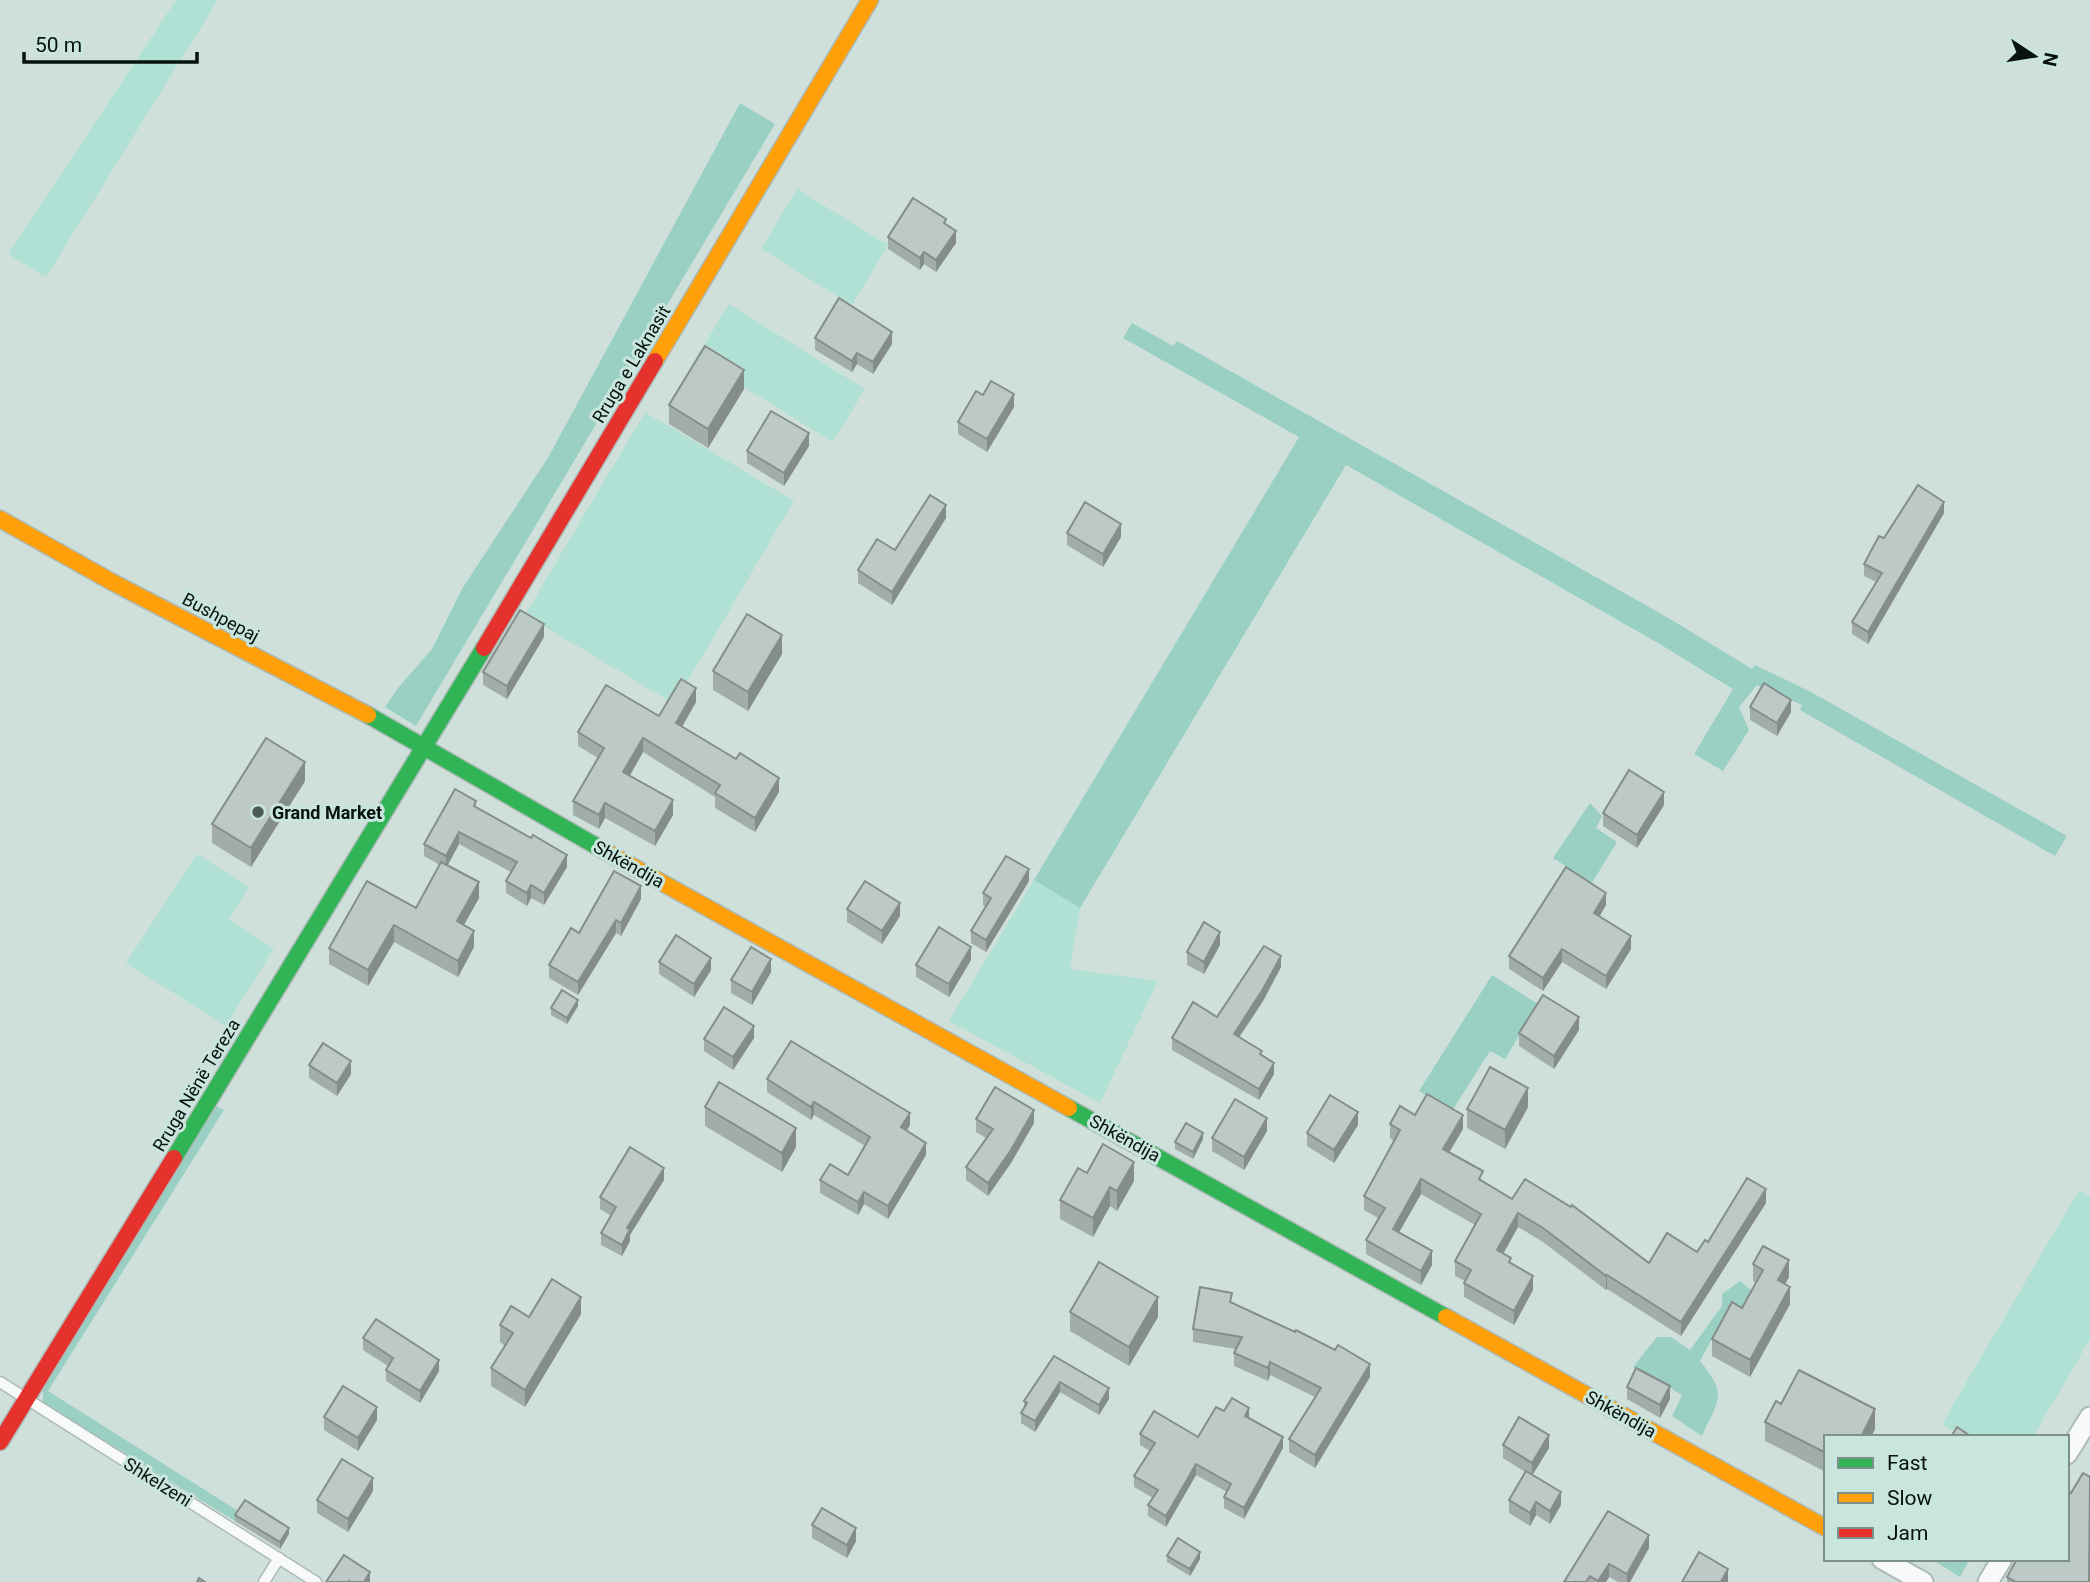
<svg xmlns="http://www.w3.org/2000/svg" width="2090" height="1582" viewBox="0 0 2090 1582" font-family="Roboto,sans-serif">
	<style>
		.green { fill: #b1e1d4 }
		.forest { fill: #9ad0c3 }
		.lines { fill: none; stroke-linecap: round; stroke-linejoin: round }
		.lane-casing { stroke: #acbab6; stroke-width: 13 }
		.street-casing { stroke: #acbab6; stroke-width: 23 }
		.fast-casing { stroke: #acbab6; stroke-width: 19 }
		.slow-casing { stroke: #acbab6; stroke-width: 19 }
		.jam-casing { stroke: #acbab6; stroke-width: 19 }
		.lane { stroke: #f8fafa; stroke-width: 10 }
		.street { stroke: #f8fafa; stroke-width: 19 }
		.fast { stroke: #30b455; stroke-width: 16 }
		.slow { stroke: #ff9f0a; stroke-width: 16 }
		.jam { stroke: #e5322d; stroke-width: 16 }
		.wall { fill: #a2ada9 }
		.shaded-wall { fill: #848d8a }
		.building { fill: #bcc9c5; stroke: #848d8a; stroke-width: 2 }
		.poi-dot { fill: #4e5a56; stroke: #c9e6de; stroke-width: 2.5 }
		.labels { text-anchor: middle; dominant-baseline: central; stroke-width: 6; stroke-linejoin: round; paint-order: stroke }
		.street-label { font-size: 18px; fill: #08120f; stroke: #c9e6de }
		.poi-label { font-size: 18px; font-weight: bold; fill: #08120f; stroke: #c9e6de; text-anchor: start }
	</style>
	<rect width="100%" height="100%" fill="#cfe0db"/>
	<!-- green -->
	<g class="green">
		<polygon points="176,0 218,0 46,277 8,254"/>
		<polygon points="797,189 888,245 852,305 761,249"/>
		<polygon points="729,304 865,389 833,442 696,358"/>
		<polygon points="645,412 794,501 674,704 525,615"/>
		<polygon points="197,854 249,887 229,920 274,948 226,1026 126,963"/>
		<polygon points="1034,880 1080,908 1070,969 1158,981 1100,1103 949,1021"/>
		<polygon points="2079,1190 2090,1197 2090,1339 2033,1437 1963,1437 1942,1424"/>
	</g>
	<!-- forest -->
	<g class="forest">
		<polygon points="740,103 775,124 416,726 385,707 398,688 432,649 462,589 549,456"/>
		<polygon points="1132,323 1173,346 1177,341 1672,620 1752,669 1755,665 1811,692 2067,836 2055,856 1800,710 1802,705 1757,685 1739,707 1749,730 1723,771 1694,754 1733,689 1658,643 1346,465 1080,908 1034,880 1299,437 1123,338"/>
		<polygon points="1590,803 1602,816 1596,828 1617,842 1592,883 1553,858"/>
		<polygon points="1492,975 1538,1004 1505,1059 1490,1051 1452,1111 1419,1091"/>
		<polygon points="216,1106 224,1110 48,1391 254,1521 248,1529 43,1403 43,1388"/>
		<path d="M1740 1281 1756 1294 1744 1317 1727 1311 1700 1361C1728 1395 1719 1399 1702 1436L1672 1416 1682 1395 1633 1367 1657 1337H1671L1690 1350 1722 1306V1294Z"/>
		<polygon points="1931,1559 1970,1559 1960,1577"/>
	</g>
	<g class="lines">
		<defs>
			<g id="lane">
				<polyline points="0,1382 316,1582"/>
				<polyline points="264,1582 279,1558"/>
			</g>
			<g id="street">
				<polyline points="2067,1454 2090,1417"/>
				<polyline points="1882,1559 1923,1582"/>
				<polyline points="1988,1582 2002,1559"/>
			</g>
			<g id="fast">
				<polyline points="368,715 603,850"/>
				<polyline points="1069,1108 1446,1317"/>
				<polyline points="174,1158 484,648"/>
			</g>
			<g id="slow">
				<polyline points="655,361 870,0"/>
				<polyline points="0,519 112,582 368,715"/>
				<polyline points="603,850 1069,1108"/>
				<polyline points="1446,1317 1826,1528"/>
			</g>
			<g id="jam">
				<polyline points="484,648 655,361"/>
				<polyline points="0,1442 174,1158"/>
			</g>
		</defs>
		<!-- lane casing -->
		<use href="#lane" class="lane-casing"/>
		<!-- street casing -->
		<use href="#street" class="street-casing"/>
		<!-- fast casing -->
		<use href="#fast" class="fast-casing"/>
		<!-- slow casing -->
		<use href="#slow" class="slow-casing"/>
		<!-- jam casing -->
		<use href="#jam" class="jam-casing"/>
		<!-- lane -->
		<use href="#lane" class="lane"/>
		<!-- street -->
		<use href="#street" class="street"/>
		<!-- fast -->
		<use href="#fast" class="fast"/>
		<!-- slow -->
		<use href="#slow" class="slow"/>
		<!-- jam -->
		<use href="#jam" class="jam"/>
	</g>
	<!-- wall -->
	<g class="wall">
		<polygon points="946,225 956,243 936,272 924,264 920,270 888,249 888,237"/>
		<polygon points="815,338 892,344 873,374 857,364 852,372 815,350"/>
		<polygon points="744,389 708,448 669,424 669,405"/>
		<polygon points="983,395 1014,407 987,452 958,434 958,422"/>
		<polygon points="809,446 784,486 747,463 747,451"/>
		<polygon points="1944,513 1868,644 1852,634 1852,622 1876,582 1864,576 1864,564 1884,538"/>
		<polygon points="946,518 892,605 858,583 858,570 895,550"/>
		<polygon points="1067,533 1121,537 1103,567 1067,545"/>
		<polygon points="544,637 507,699 483,685 483,672"/>
		<polygon points="782,654 748,711 713,690 713,671"/>
		<polygon points="696,702 682,727 779,792 755,832 715,808 715,797 643,752 630,776 673,815 655,846 605,818 599,829 573,815 573,801 598,758 578,746 578,732 659,716"/>
		<polygon points="1750,707 1791,712 1777,736 1750,720"/>
		<polygon points="305,781 251,867 212,843 212,824"/>
		<polygon points="1664,805 1637,848 1603,826 1603,813"/>
		<polygon points="476,808 567,867 544,905 531,898 527,906 506,893 506,881 511,872 459,844 448,865 479,898 464,925 474,947 458,977 394,942 368,986 329,964 329,948 416,908 440,865 424,856 424,844"/>
		<polygon points="1029,881 986,952 971,943 971,931 986,907 983,905 983,893"/>
		<polygon points="641,899 621,936 616,933 578,995 549,978 549,965 579,933"/>
		<polygon points="1606,905 1599,917 1631,949 1606,989 1562,962 1543,991 1509,969 1509,956"/>
		<polygon points="847,909 900,916 882,944 847,922"/>
		<polygon points="1220,945 1204,974 1187,965 1187,952"/>
		<polygon points="971,960 949,997 916,977 916,965"/>
		<polygon points="659,962 711,970 694,997 659,974"/>
		<polygon points="1281,967 1263,1001 1239,1037 1262,1055 1274,1074 1259,1100 1172,1050 1172,1038 1217,1017"/>
		<polygon points="771,972 752,1005 731,993 731,980"/>
		<polygon points="578,1006 567,1024 551,1015 551,1008"/>
		<polygon points="1579,1030 1554,1069 1519,1046 1519,1033"/>
		<polygon points="754,1038 733,1070 704,1051 704,1039"/>
		<polygon points="309,1065 351,1074 337,1096 309,1078"/>
		<polygon points="767,1079 910,1125 907,1130 926,1155 888,1219 864,1204 858,1215 820,1193 820,1180 848,1175 865,1146 814,1115 811,1120 767,1092"/>
		<polygon points="705,1107 796,1147 782,1172 705,1126"/>
		<polygon points="1528,1107 1505,1149 1467,1128 1467,1109"/>
		<polygon points="1415,1115 1463,1129 1449,1152 1483,1181 1512,1199 1649,1263 1697,1252 1708,1242 1766,1203 1681,1336 1607,1289 1606,1290 1543,1242 1518,1227 1503,1254 1533,1290 1514,1325 1464,1297 1464,1283 1465,1281 1455,1276 1455,1261 1475,1225 1421,1194 1399,1232 1432,1265 1421,1285 1366,1254 1366,1240 1378,1218 1364,1210 1364,1196 1394,1141 1390,1138 1390,1124"/>
		<polygon points="976,1119 1034,1123 1011,1163 988,1196 966,1180 966,1167 986,1138 976,1132"/>
		<polygon points="1358,1125 1334,1163 1307,1146 1307,1133"/>
		<polygon points="1267,1131 1244,1170 1212,1151 1212,1138"/>
		<polygon points="1203,1139 1193,1159 1175,1149 1175,1142"/>
		<polygon points="1087,1173 1134,1181 1117,1211 1110,1206 1093,1237 1060,1219 1060,1200"/>
		<polygon points="664,1180 630,1235 630,1241 622,1256 601,1245 601,1233 611,1216 600,1209 600,1197"/>
		<polygon points="1753,1264 1789,1277 1785,1284 1790,1304 1750,1377 1712,1356 1712,1339 1742,1308 1756,1283 1753,1281"/>
		<polygon points="1232,1303 1370,1377 1315,1468 1289,1452 1289,1439 1315,1397 1270,1375 1268,1381 1234,1366 1234,1353 1236,1349 1193,1342 1193,1329"/>
		<polygon points="1070,1312 1158,1317 1129,1366 1070,1331"/>
		<polygon points="581,1314 525,1407 491,1386 491,1368 505,1346 500,1342 500,1325 529,1317"/>
		<polygon points="363,1338 439,1371 420,1403 386,1381 386,1370 388,1366 363,1350"/>
		<polygon points="1054,1356 1109,1399 1099,1415 1060,1392 1035,1432 1021,1423 1021,1413 1024,1408 1024,1401"/>
		<polygon points="1627,1387 1670,1399 1660,1418 1627,1399"/>
		<polygon points="1781,1404 1875,1429 1871,1437 1826,1437 1826,1472 1765,1441 1765,1422"/>
		<polygon points="1224,1411 1249,1418 1283,1448 1244,1519 1224,1508 1224,1497 1227,1492 1196,1475 1166,1527 1148,1516 1148,1505 1153,1498 1134,1487 1134,1476 1150,1451 1140,1445 1140,1434 1198,1437"/>
		<polygon points="324,1417 377,1420 358,1451 324,1430"/>
		<polygon points="1503,1445 1549,1448 1532,1474 1561,1505 1550,1524 1536,1515 1530,1526 1509,1513 1509,1500 1525,1472 1503,1458"/>
		<polygon points="373,1491 348,1532 317,1513 317,1500"/>
		<polygon points="2071,1493 2090,1582 2007,1582 2007,1577"/>
		<polygon points="235,1515 289,1534 280,1549 235,1521"/>
		<polygon points="812,1525 856,1541 847,1558 812,1538"/>
		<polygon points="1649,1548 1630,1582 1618,1582 1609,1577 1606,1582 1564,1582"/>
		<polygon points="1167,1556 1200,1559 1190,1576 1167,1562"/>
	</g>
	<!-- shaded-wall -->
	<g class="shaded-wall">
		<polygon points="956,231 956,243 936,272 936,260"/>
		<polygon points="924,252 924,264 920,270 920,258"/>
		<polygon points="892,332 892,344 873,374 873,362"/>
		<polygon points="857,353 857,364 852,372 852,361"/>
		<polygon points="744,370 744,389 708,448 708,429"/>
		<polygon points="1014,394 1014,407 987,452 987,439"/>
		<polygon points="809,433 809,446 784,486 784,473"/>
		<polygon points="1944,502 1944,513 1868,644 1868,632"/>
		<polygon points="946,505 946,518 892,605 892,592"/>
		<polygon points="1121,524 1121,537 1103,567 1103,554"/>
		<polygon points="544,624 544,637 507,699 507,686"/>
		<polygon points="782,635 782,654 748,711 748,692"/>
		<polygon points="696,688 696,702 676,737 676,723"/>
		<polygon points="1791,700 1791,712 1777,736 1777,723"/>
		<polygon points="643,738 643,752 623,787 623,772"/>
		<polygon points="305,762 305,781 251,867 251,848"/>
		<polygon points="779,778 779,792 755,832 755,818"/>
		<polygon points="1664,792 1664,805 1637,848 1637,835"/>
		<polygon points="673,800 673,815 655,846 655,831"/>
		<polygon points="605,803 605,818 599,829 599,815"/>
		<polygon points="459,832 459,844 446,868 446,856"/>
		<polygon points="567,855 567,867 544,905 544,893"/>
		<polygon points="1029,869 1029,881 986,952 986,940"/>
		<polygon points="479,882 479,898 457,937 457,921"/>
		<polygon points="531,885 531,898 527,906 527,893"/>
		<polygon points="641,886 641,899 621,936 621,923"/>
		<polygon points="1606,893 1606,905 1594,926 1594,913"/>
		<polygon points="900,903 900,916 882,944 882,931"/>
		<polygon points="616,920 616,933 578,995 578,982"/>
		<polygon points="394,925 394,942 368,986 368,970"/>
		<polygon points="474,931 474,947 458,977 458,961"/>
		<polygon points="1220,932 1220,945 1204,974 1204,962"/>
		<polygon points="1631,936 1631,949 1606,989 1606,976"/>
		<polygon points="971,947 971,960 949,997 949,984"/>
		<polygon points="1562,949 1562,962 1543,991 1543,978"/>
		<polygon points="1281,956 1281,967 1263,1001 1234,1045 1234,1034"/>
		<polygon points="711,958 711,970 694,997 694,984"/>
		<polygon points="771,959 771,972 752,1005 752,992"/>
		<polygon points="578,1000 578,1006 567,1024 567,1018"/>
		<polygon points="1579,1017 1579,1030 1554,1069 1554,1056"/>
		<polygon points="754,1026 754,1038 733,1070 733,1057"/>
		<polygon points="351,1061 351,1074 337,1096 337,1083"/>
		<polygon points="1274,1063 1274,1074 1259,1100 1259,1089"/>
		<polygon points="1528,1088 1528,1107 1505,1149 1505,1130"/>
		<polygon points="814,1102 814,1115 811,1120 811,1107"/>
		<polygon points="1034,1110 1034,1123 1011,1163 988,1196 988,1183"/>
		<polygon points="1358,1112 1358,1125 1334,1163 1334,1150"/>
		<polygon points="910,1113 910,1125 901,1140 901,1127"/>
		<polygon points="1463,1115 1463,1129 1443,1163 1443,1149"/>
		<polygon points="1267,1118 1267,1131 1244,1170 1244,1157"/>
		<polygon points="796,1128 796,1147 782,1172 782,1153"/>
		<polygon points="1203,1133 1203,1139 1193,1159 1193,1152"/>
		<polygon points="926,1143 926,1155 888,1219 888,1206"/>
		<polygon points="1134,1162 1134,1181 1117,1211 1117,1191"/>
		<polygon points="664,1168 664,1180 630,1235 630,1241 622,1256 622,1245 627,1228"/>
		<polygon points="1421,1179 1421,1194 1393,1243 1393,1229"/>
		<polygon points="1110,1187 1110,1206 1093,1237 1093,1218"/>
		<polygon points="1766,1189 1766,1203 1681,1336 1681,1322"/>
		<polygon points="864,1192 864,1204 858,1215 858,1202"/>
		<polygon points="1518,1213 1518,1227 1497,1265 1497,1250"/>
		<polygon points="1432,1251 1432,1265 1421,1285 1421,1271"/>
		<polygon points="1789,1260 1789,1277 1778,1297 1778,1280"/>
		<polygon points="1607,1275 1607,1289 1606,1290 1606,1276"/>
		<polygon points="1533,1276 1533,1290 1514,1325 1514,1311"/>
		<polygon points="1790,1287 1790,1304 1750,1377 1750,1360"/>
		<polygon points="581,1297 581,1314 525,1407 525,1390"/>
		<polygon points="1158,1297 1158,1317 1129,1366 1129,1347"/>
		<polygon points="439,1360 439,1371 420,1403 420,1391"/>
		<polygon points="1270,1362 1270,1375 1268,1381 1268,1368"/>
		<polygon points="1370,1364 1370,1377 1315,1468 1315,1455"/>
		<polygon points="1060,1382 1060,1392 1035,1432 1035,1421"/>
		<polygon points="1670,1386 1670,1399 1660,1418 1660,1405"/>
		<polygon points="1109,1388 1109,1399 1099,1415 1099,1405"/>
		<polygon points="377,1407 377,1420 358,1451 358,1438"/>
		<polygon points="1249,1408 1249,1419 1245,1416"/>
		<polygon points="1875,1409 1875,1429 1871,1437 1861,1437"/>
		<polygon points="1549,1435 1549,1448 1532,1476 1532,1463"/>
		<polygon points="1283,1437 1283,1448 1244,1519 1244,1508"/>
		<polygon points="1196,1464 1196,1475 1166,1527 1166,1516"/>
		<polygon points="373,1478 373,1491 348,1532 348,1519"/>
		<polygon points="1561,1492 1561,1505 1550,1524 1550,1511"/>
		<polygon points="1536,1502 1536,1515 1530,1526 1530,1513"/>
		<polygon points="289,1528 289,1534 280,1549 280,1542"/>
		<polygon points="856,1528 856,1541 847,1558 847,1545"/>
		<polygon points="1649,1535 1649,1548 1630,1582 1627,1582 1627,1574"/>
		<polygon points="1200,1552 1200,1559 1190,1576 1190,1569"/>
		<polygon points="1609,1564 1609,1577 1606,1582 1598,1582"/>
		<polygon points="1728,1569 1728,1582 1721,1582"/>
		<polygon points="370,1572 370,1582 364,1582"/>
	</g>
	<!-- building -->
	<g class="building">
		<polygon points="913,198 946,219 944,223 956,231 936,260 924,252 920,258 888,237"/>
		<polygon points="839,298 892,332 873,362 857,353 852,361 815,338"/>
		<polygon points="705,346 744,370 708,429 669,405"/>
		<polygon points="991,381 1014,394 987,439 958,422 976,391 983,395"/>
		<polygon points="771,411 809,433 784,473 747,451"/>
		<polygon points="1918,485 1944,502 1868,632 1852,622 1882,573 1864,564 1879,536 1884,538"/>
		<polygon points="930,495 946,505 892,592 858,570 877,539 895,550"/>
		<polygon points="1085,502 1121,524 1103,554 1067,533"/>
		<polygon points="520,610 544,624 507,686 483,672"/>
		<polygon points="747,614 782,635 748,692 713,671"/>
		<polygon points="681,679 696,688 676,723 736,759 740,753 779,778 755,818 715,793 720,785 643,738 623,772 673,800 655,831 605,803 599,815 573,801 604,748 578,732 606,685 659,716"/>
		<polygon points="1764,683 1791,700 1777,723 1750,707"/>
		<polygon points="266,738 305,762 251,848 212,824"/>
		<polygon points="1629,770 1664,792 1637,835 1603,813"/>
		<polygon points="455,789 476,801 474,806 531,838 533,835 567,855 544,893 531,885 527,893 506,881 517,862 459,832 446,856 424,844"/>
		<polygon points="1006,856 1029,869 986,940 971,931 991,898 983,893"/>
		<polygon points="441,862 479,882 457,921 474,931 458,961 394,925 368,970 329,948 367,881 416,908"/>
		<polygon points="1566,867 1606,893 1594,913 1631,936 1606,976 1562,949 1543,978 1509,956"/>
		<polygon points="614,871 641,886 621,923 616,920 578,982 549,965 571,928 579,933"/>
		<polygon points="865,881 900,903 882,931 847,909"/>
		<polygon points="1204,922 1220,932 1204,962 1187,952"/>
		<polygon points="939,927 971,947 949,984 916,965"/>
		<polygon points="676,935 711,958 694,984 659,962"/>
		<polygon points="1264,946 1281,956 1263,989 1234,1034 1262,1051 1260,1054 1274,1063 1259,1089 1172,1038 1193,1002 1217,1017"/>
		<polygon points="751,947 771,959 752,992 731,980"/>
		<polygon points="562,990 578,1000 567,1018 551,1008"/>
		<polygon points="1543,995 1579,1017 1554,1056 1519,1033"/>
		<polygon points="724,1007 754,1026 733,1057 704,1039"/>
		<polygon points="791,1041 910,1113 901,1127 926,1143 888,1206 864,1192 858,1202 820,1180 830,1164 848,1175 870,1137 814,1102 811,1107 767,1079"/>
		<polygon points="323,1043 351,1061 337,1083 309,1065"/>
		<polygon points="1490,1067 1528,1088 1505,1130 1467,1109"/>
		<polygon points="719,1082 796,1128 782,1153 705,1107"/>
		<polygon points="995,1087 1034,1110 1011,1150 988,1183 966,1167 993,1129 976,1119"/>
		<polygon points="1427,1094 1463,1115 1443,1149 1483,1171 1479,1179 1512,1199 1525,1179 1571,1207 1572,1205 1649,1263 1667,1233 1697,1252 1705,1240 1708,1242 1747,1178 1766,1189 1681,1322 1607,1275 1606,1276 1543,1228 1518,1213 1497,1250 1511,1258 1509,1262 1533,1276 1514,1311 1464,1283 1471,1270 1455,1261 1481,1214 1421,1179 1393,1229 1432,1251 1421,1271 1366,1240 1385,1208 1364,1196 1400,1130 1390,1124 1400,1106 1415,1115"/>
		<polygon points="1330,1095 1358,1112 1334,1150 1307,1133"/>
		<polygon points="1235,1099 1267,1118 1244,1157 1212,1138"/>
		<polygon points="1186,1123 1203,1133 1193,1152 1175,1142"/>
		<polygon points="1103,1144 1134,1162 1117,1191 1110,1187 1093,1218 1060,1200 1078,1168 1087,1173"/>
		<polygon points="630,1147 664,1168 627,1228 630,1229 622,1245 601,1233 616,1207 600,1197"/>
		<polygon points="1763,1246 1789,1260 1778,1280 1790,1287 1750,1360 1712,1339 1732,1302 1742,1308 1763,1270 1753,1264"/>
		<polygon points="1099,1262 1158,1297 1129,1347 1070,1312"/>
		<polygon points="552,1279 581,1297 525,1390 491,1368 513,1333 500,1325 511,1306 529,1317"/>
		<polygon points="1200,1287 1232,1293 1230,1302 1295,1332 1296,1330 1335,1350 1338,1345 1370,1364 1315,1455 1289,1439 1321,1388 1270,1362 1268,1368 1234,1353 1242,1337 1193,1329"/>
		<polygon points="376,1319 439,1360 420,1391 386,1370 393,1358 363,1338"/>
		<polygon points="1054,1356 1109,1388 1099,1405 1060,1382 1035,1421 1021,1413 1027,1403 1024,1401"/>
		<polygon points="1636,1368 1670,1386 1660,1405 1627,1387"/>
		<polygon points="1799,1370 1875,1409 1861,1437 1826,1437 1826,1453 1765,1422 1776,1401 1781,1404"/>
		<polygon points="343,1386 377,1407 358,1438 324,1417"/>
		<polygon points="1232,1398 1249,1408 1245,1416 1283,1437 1244,1508 1224,1497 1231,1484 1196,1464 1166,1516 1148,1505 1158,1490 1134,1476 1155,1443 1140,1434 1154,1411 1198,1437 1216,1407 1224,1411"/>
		<polygon points="1519,1417 1549,1435 1532,1463 1503,1445"/>
		<polygon points="1957,1427 1972,1437 1951,1437"/>
		<polygon points="342,1459 373,1478 348,1519 317,1500"/>
		<polygon points="1526,1471 1561,1492 1550,1511 1536,1502 1530,1513 1509,1500"/>
		<polygon points="2083,1473 2090,1477 2089,1582 2016,1582 2007,1577 2017,1559 2067,1559 2067,1490 2071,1493"/>
		<polygon points="245,1500 289,1528 280,1542 235,1515"/>
		<polygon points="822,1508 856,1528 847,1545 812,1525"/>
		<polygon points="1608,1511 1649,1535 1627,1574 1609,1564 1598,1581 1590,1576 1586,1582 1564,1582"/>
		<polygon points="1178,1538 1200,1552 1190,1569 1167,1556"/>
		<polygon points="1699,1552 1728,1569 1721,1582 1682,1582"/>
		<polygon points="344,1555 370,1572 364,1582 351,1582 349,1581 348,1582 326,1582"/>
		<polygon points="199,1578 205,1582 197,1582"/>
	</g>
	<!-- markers -->
	<circle class="poi-dot" cx="258" cy="812" r="7"/>
	<g class="labels">
		<!-- street labels -->
		<g class="street-label">
			<text transform="translate(631 364) rotate(-59)">Rruga e Laknasit</text>
			<text transform="translate(221 617) rotate(28)">Bushpepaj</text>
			<text transform="translate(629 864) rotate(29)">Shkëndija</text>
			<text transform="translate(196 1085) rotate(-59)">Rruga Nënë Tereza</text>
			<text transform="translate(1125 1138) rotate(29)">Shkëndija</text>
			<text transform="translate(1621 1414) rotate(29)">Shkëndija</text>
			<text transform="translate(158 1482) rotate(32)">Shkelzeni</text>
		</g>
		<!-- poi labels -->
		<g class="poi-label">
			<text x="272" y="812">Grand Market</text>
		</g>
	</g>
	<!-- legend -->
	<rect x="1824" y="1435" width="245" height="126" fill="#c9e6de" stroke="#7c918b" stroke-width="2"/>
	<rect x="1838" y="1458" width="35" height="10" fill="#30b455" stroke="#7c918b" stroke-width="2"/>
	<text x="1887" y="1470" font-size="21" fill="#08120f">Fast</text>
	<rect x="1838" y="1493" width="35" height="10" fill="#ff9f0a" stroke="#7c918b" stroke-width="2"/>
	<text x="1887" y="1505" font-size="21" fill="#08120f">Slow</text>
	<rect x="1838" y="1528" width="35" height="10" fill="#e5322d" stroke="#7c918b" stroke-width="2"/>
	<text x="1887" y="1540" font-size="21" fill="#08120f">Jam</text>
	<!-- north arrow -->
	<g transform="translate(2034 56) rotate(102)" stroke="#c9e6de" stroke-width="5" paint-order="stroke">
	<path d="M0-5L12 26L0 18L-12 26Z" fill="#08120f"/>
	<text y="-10" font-size="19" font-weight="bold" text-anchor="middle" fill="#08120f">N</text>
	</g>
	<!-- scale -->
	<path d="M24 52v10h173v-10" fill="none" stroke="#08120f" stroke-width="3.5"/>
	<text x="35" y="52" font-size="21" fill="#08120f" stroke="#c9e6de" stroke-width="5" paint-order="stroke">50 m</text>
</svg>
